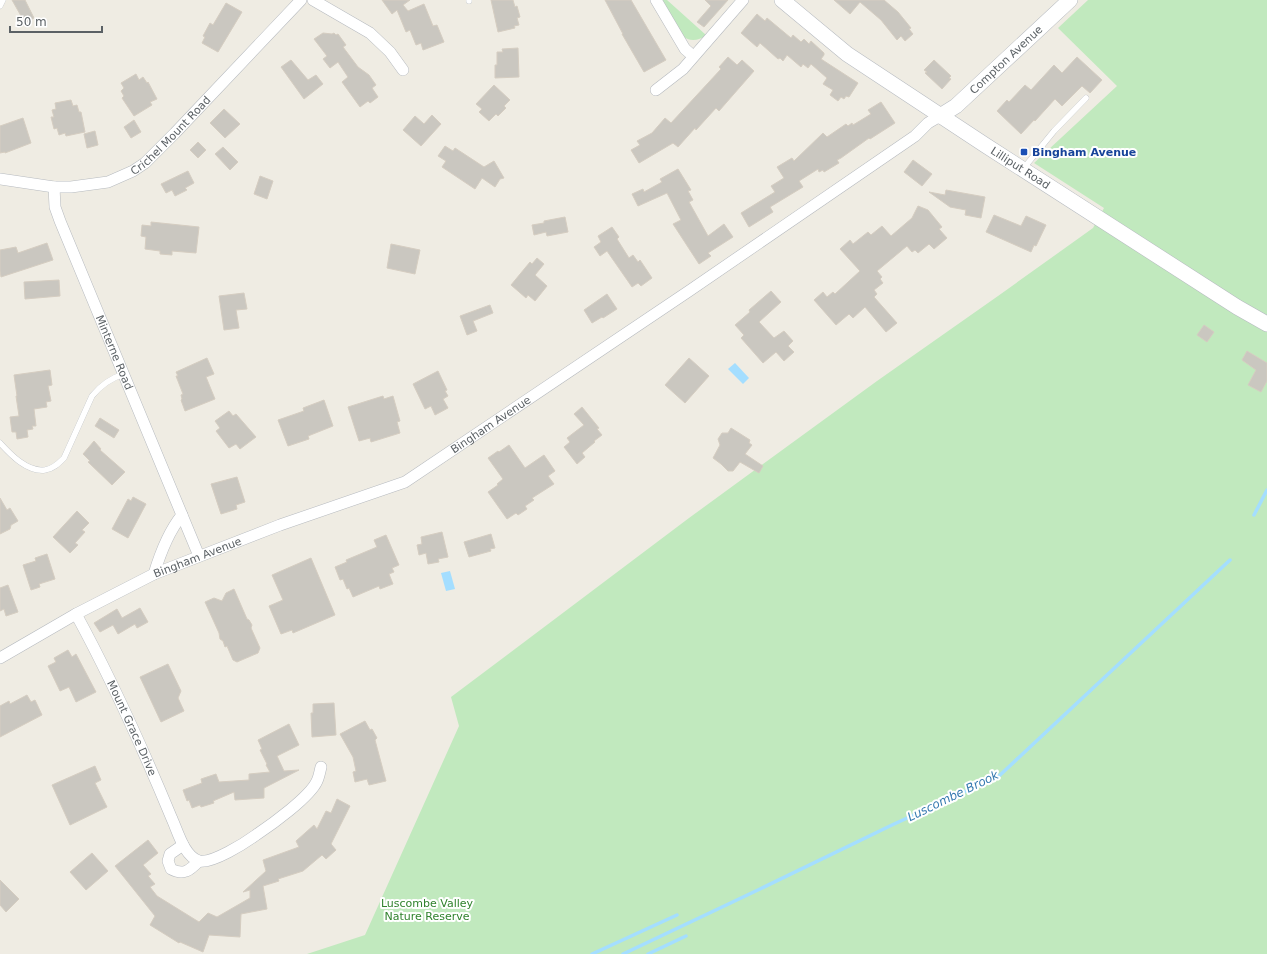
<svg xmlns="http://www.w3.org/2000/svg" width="1267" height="954" viewBox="0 0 1267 954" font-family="'DejaVu Sans',sans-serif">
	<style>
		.green { fill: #c1e9be }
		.water { fill: #a4deff }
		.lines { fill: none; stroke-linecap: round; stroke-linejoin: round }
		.stream { stroke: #a4deff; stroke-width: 3.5 }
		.building { fill: #cac7c0; stroke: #d5cdc1 }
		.lane-casing { stroke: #b6babf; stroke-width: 6 }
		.street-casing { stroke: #b6babf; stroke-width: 12 }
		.secondary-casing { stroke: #b7bbc1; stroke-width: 16 }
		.lane { stroke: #fff; stroke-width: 5.5 }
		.street { stroke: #fff; stroke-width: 11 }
		.secondary { stroke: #fff; stroke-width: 15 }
		.transit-dot { fill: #1a4fb4; stroke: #fff; stroke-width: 1.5 }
		.labels { text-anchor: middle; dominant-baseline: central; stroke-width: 4; stroke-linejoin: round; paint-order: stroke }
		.street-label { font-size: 11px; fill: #5b6165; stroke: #fff }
		.transit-label { font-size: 11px; font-weight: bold; fill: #164399; stroke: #fff; text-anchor: start }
		.park-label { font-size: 11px; fill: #30822d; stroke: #fff }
		.water-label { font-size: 12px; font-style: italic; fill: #367ab0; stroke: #fff }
	</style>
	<rect width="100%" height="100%" fill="#efece3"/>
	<!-- green -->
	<g class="green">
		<path d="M662 0H667L706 35C699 41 689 42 683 36 676 29 667 9 662 0Z"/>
		<polygon points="1088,0 1267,0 1267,954 307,954 365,935 459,726 451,697 689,518 877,381 998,296 1093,228 1104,208 1034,163 1117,86 1058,28"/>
	</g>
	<!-- water -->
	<g class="water">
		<polygon points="735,363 749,378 743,384 728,369"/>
		<polygon points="450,571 455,589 446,591 441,573"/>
	</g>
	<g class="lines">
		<!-- stream -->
		<g class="stream">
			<polyline points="1254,515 1267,490"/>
			<polyline points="592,954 677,915"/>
			<polyline points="623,954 760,889 892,825 999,776 1230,560"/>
			<polyline points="648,954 686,936"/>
		</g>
	</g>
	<!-- building -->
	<g class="building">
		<polygon points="12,0 25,0 34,18 25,23"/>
		<polygon points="382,0 410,0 403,5 408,11 424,4 433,26 437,25 444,42 423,50 421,43 416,45 410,30 406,32 397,10 392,14"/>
		<polygon points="491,0 513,0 515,7 517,6 520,17 517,18 519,25 514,26 515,28 498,32"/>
		<polygon points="605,0 631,0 666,60 644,72 622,34 623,34"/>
		<polygon points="705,0 728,0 704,27 697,22 711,6"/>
		<polygon points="834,0 884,0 898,12 911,28 909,29 913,34 905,41 901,36 897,40 881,20 860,2 850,14"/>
		<polygon points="226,3 242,12 218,52 202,43 205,37 203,36 210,23 213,25"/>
		<polygon points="757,14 765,21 767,18 791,38 793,35 801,42 804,39 809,44 811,41 824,53 824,55 821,59 858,83 849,97 846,96 844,99 841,97 838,101 830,95 833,90 823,84 827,78 811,64 808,68 803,64 801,67 787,55 783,61 780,58 778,59 760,43 757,47 741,33"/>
		<polygon points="323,33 332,34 334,33 336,35 338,34 346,45 343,47 358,67 369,75 376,85 372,88 378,97 370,103 368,101 360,107 342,82 348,77 338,62 330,68 323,59 327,56 314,39"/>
		<polygon points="518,48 519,77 495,78 495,65 497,65 497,52 503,52 502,49"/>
		<polygon points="728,57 737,65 742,60 754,71 719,111 716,108 696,130 695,128 678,147 673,143 639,163 631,150 640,145 637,141 652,133 665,118 671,123 721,69 719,67"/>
		<polygon points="1077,57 1102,80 1090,93 1082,86 1062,106 1055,99 1035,121 1034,120 1021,134 997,111 1007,100 1009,102 1025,85 1031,90 1054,65 1062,73"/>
		<polygon points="291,60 308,80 316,75 323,84 304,99 281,67"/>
		<polygon points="934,60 951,76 949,78 951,79 942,89 925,73 927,72 924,70"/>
		<polygon points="136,74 139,80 143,77 147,83 148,82 157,99 150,102 152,105 134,116 122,98 124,96 121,91 124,88 121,83"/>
		<polygon points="494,85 510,100 504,106 506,108 498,116 496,114 489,121 479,112 482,109 476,104"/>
		<polygon points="71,100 73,106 77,105 79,112 81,112 85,132 66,136 65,133 59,135 57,128 54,129 51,117 54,117 52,110 56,109 55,103"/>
		<polygon points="881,102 895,123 870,139 869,138 841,158 837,160 839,163 824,172 823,170 819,172 818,169 799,181 803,187 770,207 773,212 749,227 741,213 775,192 771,186 784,178 777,167 792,158 794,161 823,133 827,137 846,124 848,126 852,123 853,125 871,114 868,110"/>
		<polygon points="224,109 240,124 225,138 210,123"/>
		<polygon points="432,115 441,124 421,146 403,130 415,116 424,124"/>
		<polygon points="23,118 31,143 5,153 5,152 0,153 0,126"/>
		<polygon points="134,120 141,132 131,138 124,127"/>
		<polygon points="95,131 98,145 87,148 84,134"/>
		<polygon points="198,142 206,150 198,158 190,150"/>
		<polygon points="445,146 453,151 455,148 484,167 494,161 504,178 500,179 495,187 482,178 475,189 442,167 446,161 438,156"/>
		<polygon points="223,147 238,162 230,170 215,154"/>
		<polygon points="913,160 932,174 922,186 904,172"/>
		<polygon points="678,169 691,190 688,191 693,200 689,202 708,236 724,224 733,237 708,253 711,256 699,264 673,224 681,220 667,193 638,206 632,194 643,189 644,192 662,182 660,179"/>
		<polygon points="188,171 194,183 185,188 187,190 175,196 172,190 166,193 161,184"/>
		<polygon points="260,176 273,181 267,199 254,194"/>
		<polygon points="946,190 985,197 981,218 965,215 966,210 950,207 929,192 945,195"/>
		<polygon points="918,206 928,210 942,227 939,229 947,238 934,249 929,244 918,253 915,250 912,252 907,246 877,271 882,277 880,279 883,283 874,290 877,294 874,297 897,323 886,332 865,307 853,318 849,314 836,325 814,300 823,292 827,297 833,292 835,294 860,271 840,249 850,240 853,244 868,232 871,235 882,226 891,236 912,218"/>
		<polygon points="994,215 1021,226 1026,216 1046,225 1036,246 1034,245 1031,252 986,232"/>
		<polygon points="565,217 568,232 547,236 546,232 534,235 532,225 544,223 544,221"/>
		<polygon points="151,222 199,227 196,253 172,251 172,255 160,254 160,251 145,249 146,237 141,236 142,225 151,226"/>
		<polygon points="612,227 619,237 617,239 629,258 633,255 638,262 640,260 652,278 641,286 638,283 632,287 607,251 600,256 594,247 601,242 598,236"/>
		<polygon points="47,243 53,260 1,277 0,271 0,250 16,247 18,253"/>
		<polygon points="391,244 420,250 415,274 387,268"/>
		<polygon points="537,258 544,264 535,275 547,286 535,301 528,295 526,298 511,285 530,262 532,264"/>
		<polygon points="59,280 60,296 25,299 24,282"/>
		<polygon points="771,291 781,302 759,322 774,338 784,331 793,341 788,346 794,352 784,361 776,352 763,363 741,338 744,335 735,325 750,312 749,310"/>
		<polygon points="244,293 247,309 236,310 239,328 224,330 219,296"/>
		<polygon points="607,294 617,309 603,318 602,317 592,323 584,310"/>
		<polygon points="490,305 493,313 473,321 477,331 467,335 460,316"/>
		<polygon points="1204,325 1214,332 1207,342 1197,335"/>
		<polygon points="1247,351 1267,363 1267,381 1261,392 1248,385 1256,370 1242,360"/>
		<polygon points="207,358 214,374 206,377 215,399 185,411 181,400 182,399 181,395 183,394 176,376 178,376 176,372"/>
		<polygon points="689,358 709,376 685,403 665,385"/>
		<polygon points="50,370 52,385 48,386 51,401 46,402 47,407 34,409 36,426 32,426 33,429 27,430 28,437 17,439 16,432 12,432 10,417 19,416 16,396 17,396 14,375"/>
		<polygon points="438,371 447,390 445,391 448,396 443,399 448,408 435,415 431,406 425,409 413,384"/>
		<polygon points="383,396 384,399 393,396 400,421 397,422 400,433 371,442 370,438 359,441 348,407"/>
		<polygon points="324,400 333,426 308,436 309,439 288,446 278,420 304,411 303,408"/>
		<polygon points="582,407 599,428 597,429 602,435 594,441 595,442 582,453 585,457 577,464 564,447 570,442 567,438 584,425 574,414"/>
		<polygon points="229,411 233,416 236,414 256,437 240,449 236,444 229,448 216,431 220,428 215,421"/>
		<polygon points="100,418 119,430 114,438 95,426"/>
		<polygon points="731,428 750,440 749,443 752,445 745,454 763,466 759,473 740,462 733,471 728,471 721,464 713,458 720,445 718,439 722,433 728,433"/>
		<polygon points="94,441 101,449 100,450 125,472 112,485 88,462 90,461 83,454"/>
		<polygon points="509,445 525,468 544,455 555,471 548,476 554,484 532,498 534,500 525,506 527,509 518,515 516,513 507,519 488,492 498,485 497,484 503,479 488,458 498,451 499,452"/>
		<polygon points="237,477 245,502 236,505 237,509 221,514 211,484"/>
		<polygon points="133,497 146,504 128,538 112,529 128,499 131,501"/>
		<polygon points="0,498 7,510 10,508 18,521 11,525 10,529 0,534"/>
		<polygon points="77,511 89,523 82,530 85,532 75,543 78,545 70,553 53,537"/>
		<polygon points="442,532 448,557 438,559 439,562 428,564 426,553 419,555 417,545 422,544 421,537"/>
		<polygon points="491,534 495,548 490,549 491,551 469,557 464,542"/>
		<polygon points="386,535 399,565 392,568 394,572 389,574 393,584 380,589 379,586 353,597 349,588 347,589 343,579 340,580 335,567 347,562 346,560 377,547 374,540"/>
		<polygon points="47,554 55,579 39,584 40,587 31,590 23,565 36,561 35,558"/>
		<polygon points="311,558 335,615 293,633 292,630 281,634 269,606 283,600 272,575"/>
		<polygon points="8,585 18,612 6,616 4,609 0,611 0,588"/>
		<polygon points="234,589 247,619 249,620 252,625 251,628 260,648 258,653 237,662 233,660 227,646 225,647 223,641 220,639 219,633 205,602 214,598 222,601 226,593"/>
		<polygon points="140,608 148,622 137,628 135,624 118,634 113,625 100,632 94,623 117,609 122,618"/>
		<polygon points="68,650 72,657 76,654 96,692 76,702 69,687 60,691 48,666 56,662 54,658"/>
		<polygon points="168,664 181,691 178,698 184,711 161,722 140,677"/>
		<polygon points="27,695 31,702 35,700 42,715 0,737 0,706 9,701 10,704"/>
		<polygon points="334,703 336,735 312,737 311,713 313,713 313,704"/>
		<polygon points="365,721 370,730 372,729 377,738 375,740 386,781 369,785 367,779 355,782 353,772 356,771 353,757 340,734"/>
		<polygon points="289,724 299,745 277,756 284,771 299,770 264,788 264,798 235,800 234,792 213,801 214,803 201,807 200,805 192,808 189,800 187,801 183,790 202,783 201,779 216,774 219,782 249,780 249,774 270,772 266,765 267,764 260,750 262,749 258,740"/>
		<polygon points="95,766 101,780 95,783 107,807 70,825 52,785"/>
		<polygon points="337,799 350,806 331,844 336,850 326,859 322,855 303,871 278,879 279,881 263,886 267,909 241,914 240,937 209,935 203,952 180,942 179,943 150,925 155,916 115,866 148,840 158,853 143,865 151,874 148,876 155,884 150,887 157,896 199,922 208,913 217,917 250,898 250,890 243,892 266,871 263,860 299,847 296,841 314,825 317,829 326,811 331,813"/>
		<polygon points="92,853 108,871 86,890 70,872"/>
		<polygon points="0,880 19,899 6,912 0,905"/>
	</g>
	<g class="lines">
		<defs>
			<g id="lane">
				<polyline points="469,0 469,1"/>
				<polyline points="0,6 3,0"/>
				<polyline points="1023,169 1054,131 1086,98"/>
				<path d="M0 443C11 455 27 472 45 470 53 469 59 463 64 458L92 396C101 385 111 378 124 374"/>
			</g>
			<g id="street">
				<polyline points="313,0 370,33 390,52 403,70"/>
				<polyline points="656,0 685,49 693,56"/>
				<polyline points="656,90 683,69 743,0"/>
				<path id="s1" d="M0 179 54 187H71L108 182 133 171 145 163 175 133 301 0"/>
				<path id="s2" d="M54 187 55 207 60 221 199 556"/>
				<path d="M154 574C160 554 169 531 182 515"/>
				<path id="s3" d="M76 614C112 680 143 749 172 819 178 832 184 856 199 861 212 864 245 843 256 835 271 825 310 797 317 781 319 777 320 771 321 767"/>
				<path id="s4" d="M0 658 76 614 154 574 280 525 405 482 689 291 915 136 928 123 940 116"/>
				<path d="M183 845 170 854 168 861 171 869C184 876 190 870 199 861"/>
			</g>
			<g id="secondary">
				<path id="s5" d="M782 0 847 54 985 145 1237 307 1267 324"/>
				<path id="s6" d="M940 116 956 106 1070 0"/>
			</g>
		</defs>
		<!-- lane casing -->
		<use href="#lane" class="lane-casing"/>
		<!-- street casing -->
		<use href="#street" class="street-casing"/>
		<!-- secondary casing -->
		<use href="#secondary" class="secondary-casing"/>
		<!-- lane -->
		<use href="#lane" class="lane"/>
		<!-- street -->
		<use href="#street" class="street"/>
		<!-- secondary -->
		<use href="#secondary" class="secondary"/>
	</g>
	<!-- markers -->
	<rect class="transit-dot" x="1020" y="148" width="8" height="8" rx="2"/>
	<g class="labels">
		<!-- street labels -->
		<g class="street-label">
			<text stroke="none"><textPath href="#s6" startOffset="87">Compton Avenue</textPath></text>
			<text stroke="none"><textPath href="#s1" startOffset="188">Crichel Mount Road</textPath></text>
			<text stroke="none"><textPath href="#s5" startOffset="292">Lilliput Road</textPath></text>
			<text stroke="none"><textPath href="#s2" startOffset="177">Minterne Road</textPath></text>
			<text stroke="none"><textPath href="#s4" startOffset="546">Bingham Avenue</textPath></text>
			<text stroke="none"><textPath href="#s4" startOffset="222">Bingham Avenue</textPath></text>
			<text stroke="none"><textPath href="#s3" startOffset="127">Mount Grace Drive</textPath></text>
		</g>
		<!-- transit labels -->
		<g class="transit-label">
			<text x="1032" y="152">Bingham Avenue</text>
		</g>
		<!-- park labels -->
		<g class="park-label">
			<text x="427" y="903">Luscombe Valley<tspan x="427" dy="13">Nature Reserve</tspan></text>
		</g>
		<!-- water labels -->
		<g class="water-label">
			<text transform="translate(953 796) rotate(-26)">Luscombe Brook</text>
		</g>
	</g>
	<!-- scale -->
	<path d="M10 26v6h92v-6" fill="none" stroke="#5b6165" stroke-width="2"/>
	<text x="16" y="26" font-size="12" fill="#5b6165" stroke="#ffffff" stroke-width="3" paint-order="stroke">50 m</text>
</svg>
